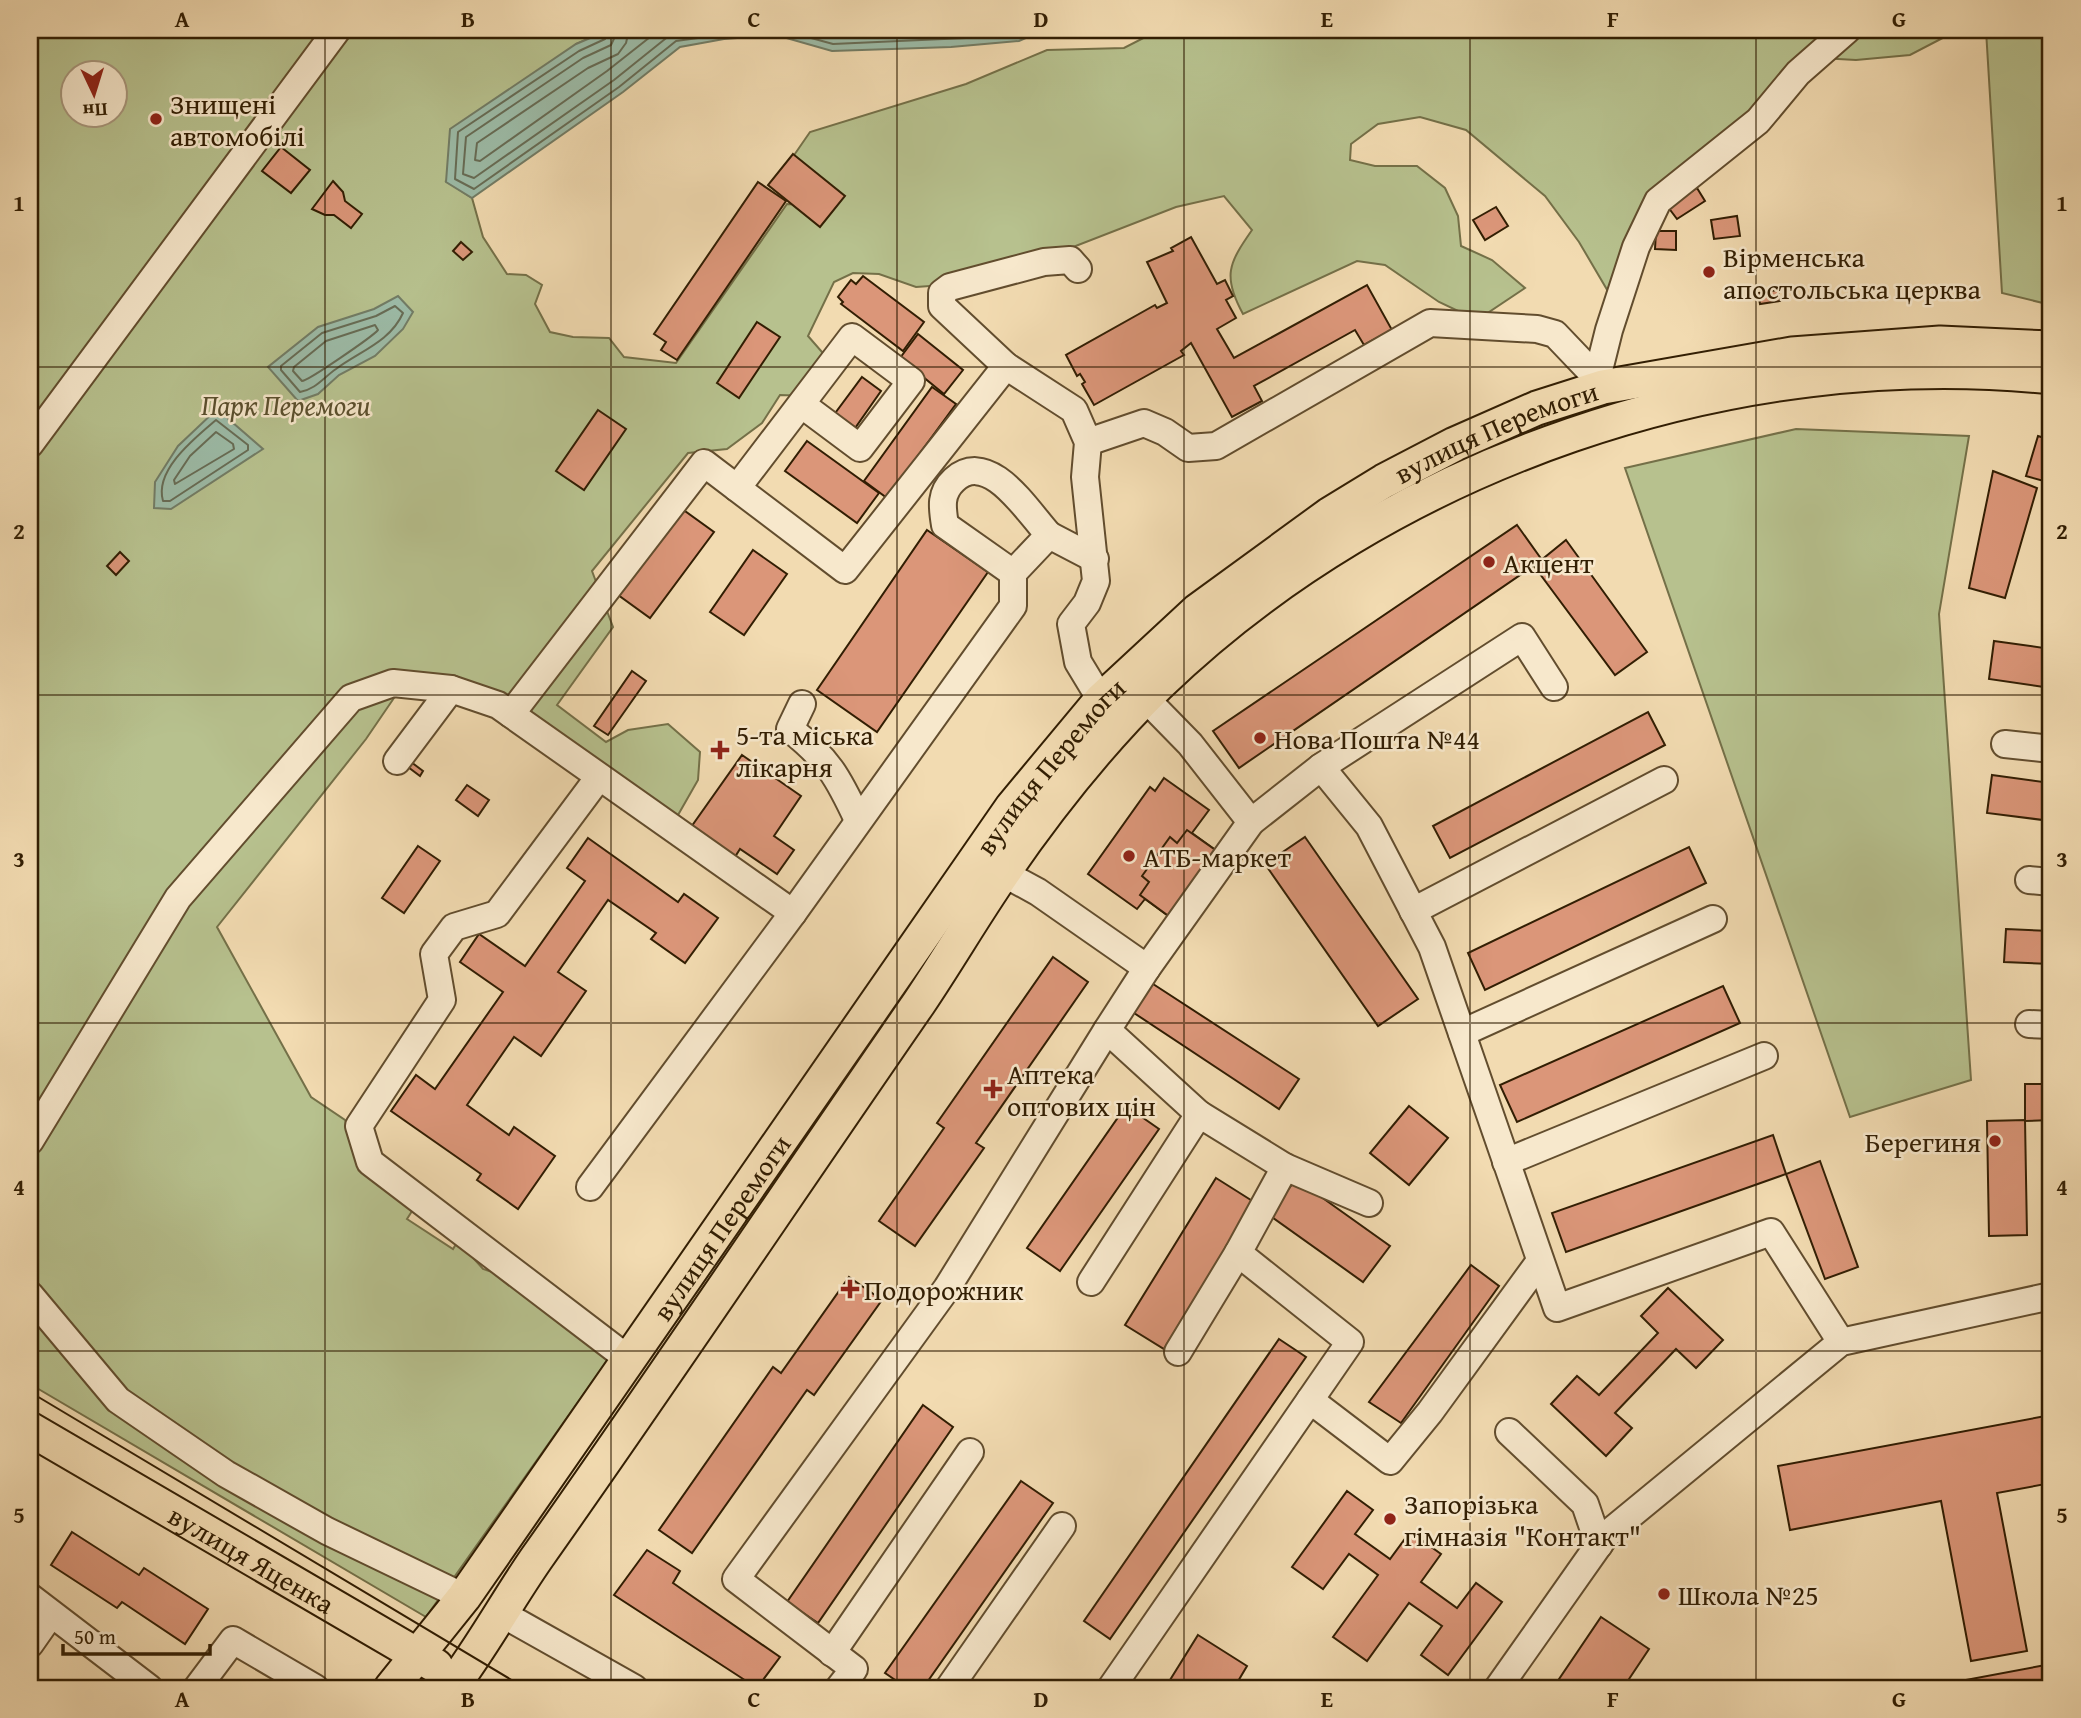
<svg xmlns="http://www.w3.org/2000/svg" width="2081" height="1718" viewBox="0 0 2081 1718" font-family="'Gentium Book Plus',serif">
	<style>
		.green { fill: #b7c18e; stroke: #747048; stroke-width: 2; fill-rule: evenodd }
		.water { fill: #9cbba7; stroke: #727c65; stroke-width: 2 }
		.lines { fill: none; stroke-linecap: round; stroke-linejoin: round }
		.shore { stroke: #676c55; stroke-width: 2 }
		.building { fill: #db9679; stroke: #321e03; stroke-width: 2 }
		.minor-casing { stroke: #624d2e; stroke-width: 30 }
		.major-casing { stroke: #321e03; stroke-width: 37 }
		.minor { stroke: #f7e8cc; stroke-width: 26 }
		.major { stroke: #f2dbb1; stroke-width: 33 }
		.tram { stroke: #321e03; stroke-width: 2 }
		.grid { fill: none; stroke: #321e03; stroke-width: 2; stroke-opacity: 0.55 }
		.poi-dot { fill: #8f2418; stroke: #f7e8cc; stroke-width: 2.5 }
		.labels { text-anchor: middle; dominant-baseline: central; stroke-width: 5; stroke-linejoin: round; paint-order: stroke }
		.poi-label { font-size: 28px; fill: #321e03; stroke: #f7e8cc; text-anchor: start }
		.park-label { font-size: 28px; font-style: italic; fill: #5a4f2d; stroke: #f7e8cc }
		.street-label { font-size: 28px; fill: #321e03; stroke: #f7e8cc }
		.neatline { fill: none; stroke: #321e03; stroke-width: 2.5 }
		.grid-label { font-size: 23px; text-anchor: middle; font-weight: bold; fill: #321e03 }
	</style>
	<rect width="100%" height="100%" fill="#f2dbb1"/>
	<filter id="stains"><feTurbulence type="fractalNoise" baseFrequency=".00286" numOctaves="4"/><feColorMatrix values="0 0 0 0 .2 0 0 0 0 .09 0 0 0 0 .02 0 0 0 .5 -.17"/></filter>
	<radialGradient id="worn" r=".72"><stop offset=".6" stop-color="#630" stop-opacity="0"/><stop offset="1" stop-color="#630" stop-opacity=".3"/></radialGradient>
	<!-- green -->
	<g class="green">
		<path d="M30 30H609L576 44 446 181 472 198 483 237 507 274 526 275 542 285 535 304 550 332 573 337 609 338 624 357 676 363 787 204 813 205 790 161 810 132 966 84 1047 50 1124 48 1159 30H1958L1910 55 1856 60 1802 57 1740 132 1651 200 1609 293 1579 242 1545 196 1466 130 1420 117 1378 124 1351 144 1350 160 1375 166H1417L1445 188 1458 216 1461 246 1492 260 1525 288 1477 320 1439 302 1385 265 1357 261 1243 314C1222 276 1229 263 1252 230L1224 196 1176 207 1050 256 958 284 916 287 879 274 853 273 834 282 808 336 822 352 831 377 809 396 780 395 762 423 727 449 688 453 592 571 613 627 557 705 606 742 628 730 668 724 700 752 698 780 674 822 474 686 409 676 366 739 217 927 311 1097 345 1120 375 1178 414 1208 407 1219 453 1249 458 1241 483 1269 539 1287 612 1354 426 1617 30 1384ZM74 74H116V116H74Z"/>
		<polygon points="1986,30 2051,30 2051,305 2002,293"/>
		<polygon points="1796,429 1969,436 1939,614 1971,1080 1850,1117 1625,468"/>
	</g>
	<!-- water -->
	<g class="water">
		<polygon points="609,30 1044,30 1019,41 951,47 832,51 776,35 724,39 680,47 623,92 472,198 446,182 450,129 576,44"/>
		<polygon points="398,296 413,312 403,329 375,356 339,375 318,394 298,401 268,367 318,327 374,309"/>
		<polygon points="217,409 263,449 171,509 154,508 155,482 178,446"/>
	</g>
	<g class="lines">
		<!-- shore -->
		<g class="shore">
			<polyline points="609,30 605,39 579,51 458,132 455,179 474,189 619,87 676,41 757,30"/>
			<polyline points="618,30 611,45 583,58 466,137 463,174 474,178 614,80 670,35 687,30"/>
			<polyline points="629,30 626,43 618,54 588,68 477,143 475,160 480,161 607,71 659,30"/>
			<polyline points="782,30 833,44 988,37 1026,30"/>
			<polyline points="815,30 834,35 971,30"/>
			<path d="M395 306 403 313C390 342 360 351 336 369 323 378 316 389 300 392L281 370V366L322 333 376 316Z"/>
			<path d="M375 325 378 330C372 337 308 381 302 381L293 371 294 367 326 341Z"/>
			<path d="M216 420 248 445V450L170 501H163C154 470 195 438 216 420Z"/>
			<polygon points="216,432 233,444 234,449 175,484 174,480 190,456"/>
		</g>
	</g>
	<!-- building -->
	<g class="building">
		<polygon points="281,147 310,170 291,193 262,171"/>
		<polygon points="793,154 845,196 820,227 768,185"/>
		<polygon points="333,181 343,192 345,201 362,214 351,228 334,215 325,215 312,209"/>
		<polygon points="758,182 786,201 677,360 661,350 666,342 654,334"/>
		<polygon points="1697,188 1705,201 1677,219 1668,207"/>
		<polygon points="1496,207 1508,226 1485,240 1473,220"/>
		<polygon points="1737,216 1740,236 1714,239 1711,220"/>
		<polygon points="1656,231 1676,231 1676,250 1655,249"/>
		<polygon points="1191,237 1217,284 1225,280 1233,296 1226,300 1236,318 1217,329 1234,358 1367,285 1392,330 1364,345 1355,330 1254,386 1262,401 1232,417 1191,343 1181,351 1184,355 1094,405 1082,384 1085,382 1080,374 1077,376 1066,355 1155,305 1157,308 1167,303 1147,262 1173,251 1171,248"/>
		<polygon points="461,242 472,252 463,260 453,251"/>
		<polygon points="863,276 924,322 903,351 841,304 843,302 838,297 851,280 856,284"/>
		<polygon points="1778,290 1780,301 1760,304 1758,293"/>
		<polygon points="757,322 780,337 739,398 717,383"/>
		<polygon points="918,334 963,370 944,394 900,358"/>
		<polygon points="862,377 881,391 853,431 833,416"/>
		<polygon points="932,387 956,404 887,498 864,481"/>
		<polygon points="598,410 626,429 584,490 556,471"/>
		<polygon points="2038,436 2051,440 2051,483 2026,476"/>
		<polygon points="807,441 879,493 857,523 785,471"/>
		<polygon points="1993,471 2037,488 2005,598 1969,588"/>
		<polygon points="678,506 714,532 650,618 614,592"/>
		<polygon points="1517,525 1542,560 1239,768 1213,731"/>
		<polygon points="927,530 988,572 877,732 817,690"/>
		<polygon points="1566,540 1647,652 1615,675 1534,566"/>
		<polygon points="753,550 787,574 744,635 710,612"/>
		<polygon points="120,552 129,561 116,575 107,566"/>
		<polygon points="1994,641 2051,649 2051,688 1989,679"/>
		<polygon points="632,671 646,681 608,735 594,726"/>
		<polygon points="1648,712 1665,745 1450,858 1433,826"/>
		<polygon points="742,755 801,796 774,836 794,850 777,874 740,849 733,860 689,830"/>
		<polygon points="411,762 423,771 420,776 408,767"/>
		<polygon points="1992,775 2051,783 2051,821 1987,813"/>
		<polygon points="1164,778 1209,810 1192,833 1221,854 1174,920 1145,899 1137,909 1088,874 1150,787 1155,791"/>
		<polygon points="467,785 489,800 478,816 456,800"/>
		<polygon points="1187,830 1221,854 1174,920 1140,895 1149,882 1142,876 1170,837 1177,843"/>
		<polygon points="1305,837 1418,999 1378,1026 1265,864"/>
		<polygon points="588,838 678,902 684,894 718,918 685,963 651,939 656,933 608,900 558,972 586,991 541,1056 514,1037 467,1105 509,1135 514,1127 555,1156 518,1209 477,1180 481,1174 391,1111 416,1075 435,1089 503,992 460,962 479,934 525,966 585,881 567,868"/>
		<polygon points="418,846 440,861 404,913 382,898"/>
		<polygon points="1689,847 1706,883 1485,990 1468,953"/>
		<polygon points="2006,929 2051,931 2051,964 2004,962"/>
		<polygon points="1053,957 1088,982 976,1143 984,1148 915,1246 879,1221 944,1128 937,1123"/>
		<polygon points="1150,982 1299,1079 1279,1109 1131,1011"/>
		<polygon points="1723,986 1740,1023 1517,1122 1500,1085"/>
		<polygon points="2025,1084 2051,1084 2051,1120 2025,1121"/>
		<polygon points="1126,1106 1159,1129 1060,1271 1027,1248"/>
		<polygon points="1409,1106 1448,1138 1409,1185 1370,1153"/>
		<polygon points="2025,1120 2027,1235 1989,1236 1987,1121"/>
		<polygon points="1773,1135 1786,1174 1566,1252 1552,1213"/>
		<polygon points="1820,1161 1858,1267 1825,1279 1786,1174"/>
		<polygon points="1216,1178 1254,1202 1164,1349 1125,1325"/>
		<polygon points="1296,1179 1390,1246 1363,1282 1269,1215"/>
		<polygon points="1471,1265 1499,1286 1401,1423 1369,1402"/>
		<polygon points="849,1277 882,1300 814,1395 807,1390 692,1553 659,1530 773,1367 781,1373"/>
		<polygon points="1668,1288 1723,1340 1696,1368 1676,1349 1615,1413 1632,1428 1606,1456 1551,1404 1577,1376 1599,1395 1658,1333 1641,1316"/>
		<polygon points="1279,1339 1306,1357 1110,1639 1084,1621"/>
		<polygon points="923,1405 953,1427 818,1623 787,1602"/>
		<polygon points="2051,1415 2051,1483 1997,1493 2027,1651 1971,1661 1941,1501 1790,1530 1778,1466"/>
		<polygon points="1021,1481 1053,1503 923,1688 907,1688 885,1673"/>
		<polygon points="1347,1491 1373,1510 1355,1534 1390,1559 1410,1532 1441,1554 1421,1582 1457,1608 1476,1583 1502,1602 1448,1675 1421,1655 1442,1626 1409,1603 1367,1661 1333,1637 1378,1575 1349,1554 1323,1589 1292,1567"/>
		<polygon points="72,1532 139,1575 144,1568 208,1609 185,1644 122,1602 117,1608 51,1565"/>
		<polygon points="647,1550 680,1571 673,1583 780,1657 757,1688 614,1595"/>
		<polygon points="1601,1617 1649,1649 1623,1688 1553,1688"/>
		<polygon points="1198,1635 1247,1666 1234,1688 1165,1688"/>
		<polygon points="2051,1664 2051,1688 1923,1688"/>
	</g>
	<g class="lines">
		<defs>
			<g id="minor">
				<polyline points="1006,366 942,306 942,293 950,287 1044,262 1070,260 1078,269"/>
				<polyline points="1603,387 1597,378 1609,330 1636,247 1658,201 1758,121 1798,73 1847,30"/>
				<polyline points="1088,442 1144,423 1165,432 1188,448 1216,446 1430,323 1537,329 1555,334 1597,378"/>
				<polyline points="30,444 337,30"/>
				<polyline points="737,488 852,337 911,381 860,448 801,404"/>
				<path d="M1013 573 945 525C942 507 940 493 954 480 989 448 1027 511 1049 535"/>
				<polyline points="1146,699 1190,744 1251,822 1321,767 1369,826 1432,947 1557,1308 1771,1232 1841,1342"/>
				<path d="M802 704 790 729C828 759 838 777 858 820"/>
				<polyline points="511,714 704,463 845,570 1006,366 1074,410 1088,442 1085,477 1096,581 1087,603 1071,624 1078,662 1101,700"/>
				<polyline points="2005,744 2051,749"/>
				<polyline points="397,761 451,689"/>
				<polyline points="1321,767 1522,637 1554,687"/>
				<polyline points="599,777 497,914 454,927 434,954 442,1000 359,1126 370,1162 627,1358"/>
				<polyline points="1003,873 1038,892 1147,968"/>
				<polyline points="2029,880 2051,882"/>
				<polyline points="1413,911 1664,780"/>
				<polyline points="2029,1024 2051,1025"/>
				<polyline points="1462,1033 1713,919"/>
				<polyline points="30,1141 178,898 351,698 393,683 451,689 498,705 793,913"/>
				<polyline points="1506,1162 1764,1056"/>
				<polyline points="1285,1167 1369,1203"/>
				<polyline points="590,1187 793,913 1013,606 1013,573 1049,535 1095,559"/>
				<polyline points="1091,1282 1199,1114"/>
				<polyline points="30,1295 118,1400 226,1474 327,1531 464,1597"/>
				<polyline points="1178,1352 1238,1253"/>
				<polyline points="1310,1400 1390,1461 1430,1412 1540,1261"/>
				<polyline points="1509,1432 1585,1504 1599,1545"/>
				<polyline points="30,1597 149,1688"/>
				<polyline points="499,1612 634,1688"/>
				<polyline points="30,1644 51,1614"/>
				<polyline points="832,1653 970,1452"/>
				<polyline points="197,1688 233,1640 315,1688"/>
				<polyline points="839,1688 854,1669 736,1579 947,1288 1107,1030"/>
				<polyline points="949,1688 1062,1526"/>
				<polyline points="1111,1688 1350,1342 1238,1253 1285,1167 1199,1114 1107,1030 1147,968 1251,822"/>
				<polyline points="1498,1688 1605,1536 1841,1342 2051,1296"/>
			</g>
			<g id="major">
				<path id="s1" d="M30 1429 436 1666"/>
				<path id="s2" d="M391 1688 464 1597 1012 807 1101 700 1197 611 1330 514 1384 481 1455 444 1537 408 1603 387 1792 354 1940 343 2051 348"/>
				<path d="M451 1688C482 1647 507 1601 536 1559 666 1375 791 1188 919 1003 948 960 974 915 1003 873 1049 806 1100 742 1158 685 1389 462 1732 344 2051 377"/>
			</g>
		</defs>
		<!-- minor casing -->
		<use href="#minor" class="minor-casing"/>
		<!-- major casing -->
		<use href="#major" class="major-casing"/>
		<!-- minor -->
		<use href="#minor" class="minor"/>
		<!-- major -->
		<use href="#major" class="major"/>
		<!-- tram -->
		<polyline class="tram" points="30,1392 525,1688"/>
	</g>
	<!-- grid -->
	<path class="grid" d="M325 30V1688M611 30V1688M897 30V1688M1184 30V1688M1470 30V1688M1756 30V1688M30 367H2051M30 695H2051M30 1023H2051M30 1351H2051"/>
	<!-- markers -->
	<g class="poi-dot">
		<circle cx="156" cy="119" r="7"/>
		<circle cx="1709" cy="272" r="7"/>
		<circle cx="1489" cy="562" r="7"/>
		<circle cx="1260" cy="738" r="7"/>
		<path d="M716.5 739.5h7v7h7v7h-7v7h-7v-7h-7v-7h7z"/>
		<circle cx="1129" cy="856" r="7"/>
		<path d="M989.5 1078.5h7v7h7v7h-7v7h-7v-7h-7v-7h7z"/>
		<circle cx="1995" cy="1141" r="7"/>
		<path d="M846.5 1278.5h7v7h7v7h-7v7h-7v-7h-7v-7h7z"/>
		<circle cx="1390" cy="1519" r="7"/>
		<circle cx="1664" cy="1594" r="7"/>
	</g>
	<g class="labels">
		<!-- poi labels -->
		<g class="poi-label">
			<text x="170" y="103">Знищені<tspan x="170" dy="32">автомобілі</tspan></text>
			<text x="1723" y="256">Вірменська<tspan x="1723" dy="32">апостольська церква</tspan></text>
			<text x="1503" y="562">Акцент</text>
			<text x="736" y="734">5-та міська<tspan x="736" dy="32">лікарня</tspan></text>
			<text x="1274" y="738">Нова Пошта №44</text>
			<text x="1143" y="856">АТБ-маркет</text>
			<text x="1007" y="1073">Аптека<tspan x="1007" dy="32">оптових цін</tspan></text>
			<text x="1981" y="1141" text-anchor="end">Берегиня</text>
			<text x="864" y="1289">Подорожник</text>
			<text x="1404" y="1503">Запорізька<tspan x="1404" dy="32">гімназія "Контакт"</tspan></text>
			<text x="1678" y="1594">Школа №25</text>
		</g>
		<!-- park labels -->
		<g class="park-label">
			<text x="286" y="404">Парк Перемоги</text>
		</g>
		<!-- street labels -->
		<g class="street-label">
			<text stroke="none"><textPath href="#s2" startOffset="1699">вулиця Перемоги</textPath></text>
			<text stroke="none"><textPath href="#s2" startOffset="1134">вулиця Перемоги</textPath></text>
			<text stroke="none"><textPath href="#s2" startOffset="567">вулиця Перемоги</textPath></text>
			<text stroke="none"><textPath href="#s1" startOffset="257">вулиця Яценка</textPath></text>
		</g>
	</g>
	<!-- margin -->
	<rect width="2081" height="1718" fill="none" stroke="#f2dbb1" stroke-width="77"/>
	<!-- north arrow -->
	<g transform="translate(94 94) rotate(176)"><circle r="33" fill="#f7e8cc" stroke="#a8977c" stroke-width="2"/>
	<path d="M0-5L12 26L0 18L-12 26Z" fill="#8f2418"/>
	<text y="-10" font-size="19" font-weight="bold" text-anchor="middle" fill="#321e03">Пн</text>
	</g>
	<!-- scale -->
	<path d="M63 1644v10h147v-10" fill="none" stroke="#321e03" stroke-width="3.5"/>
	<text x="74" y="1644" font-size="21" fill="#321e03" stroke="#f7e8cc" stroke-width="5" paint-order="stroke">50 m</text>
	<rect x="38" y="38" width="2004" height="1642" class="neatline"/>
	<g class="grid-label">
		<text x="182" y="27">A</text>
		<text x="468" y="27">B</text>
		<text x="754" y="27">C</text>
		<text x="1041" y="27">D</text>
		<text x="1327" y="27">E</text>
		<text x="1613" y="27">F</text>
		<text x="1899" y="27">G</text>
		<text x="19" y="211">1</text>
		<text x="2062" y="211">1</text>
		<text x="19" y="539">2</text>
		<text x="2062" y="539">2</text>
		<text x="19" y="867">3</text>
		<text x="2062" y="867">3</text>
		<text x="19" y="1195">4</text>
		<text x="2062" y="1195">4</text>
		<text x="19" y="1523">5</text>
		<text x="2062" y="1523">5</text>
		<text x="182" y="1707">A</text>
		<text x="468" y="1707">B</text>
		<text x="754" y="1707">C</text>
		<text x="1041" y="1707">D</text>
		<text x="1327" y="1707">E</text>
		<text x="1613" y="1707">F</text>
		<text x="1899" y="1707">G</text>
	</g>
	<rect width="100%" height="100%" filter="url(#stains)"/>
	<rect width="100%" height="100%" fill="url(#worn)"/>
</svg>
